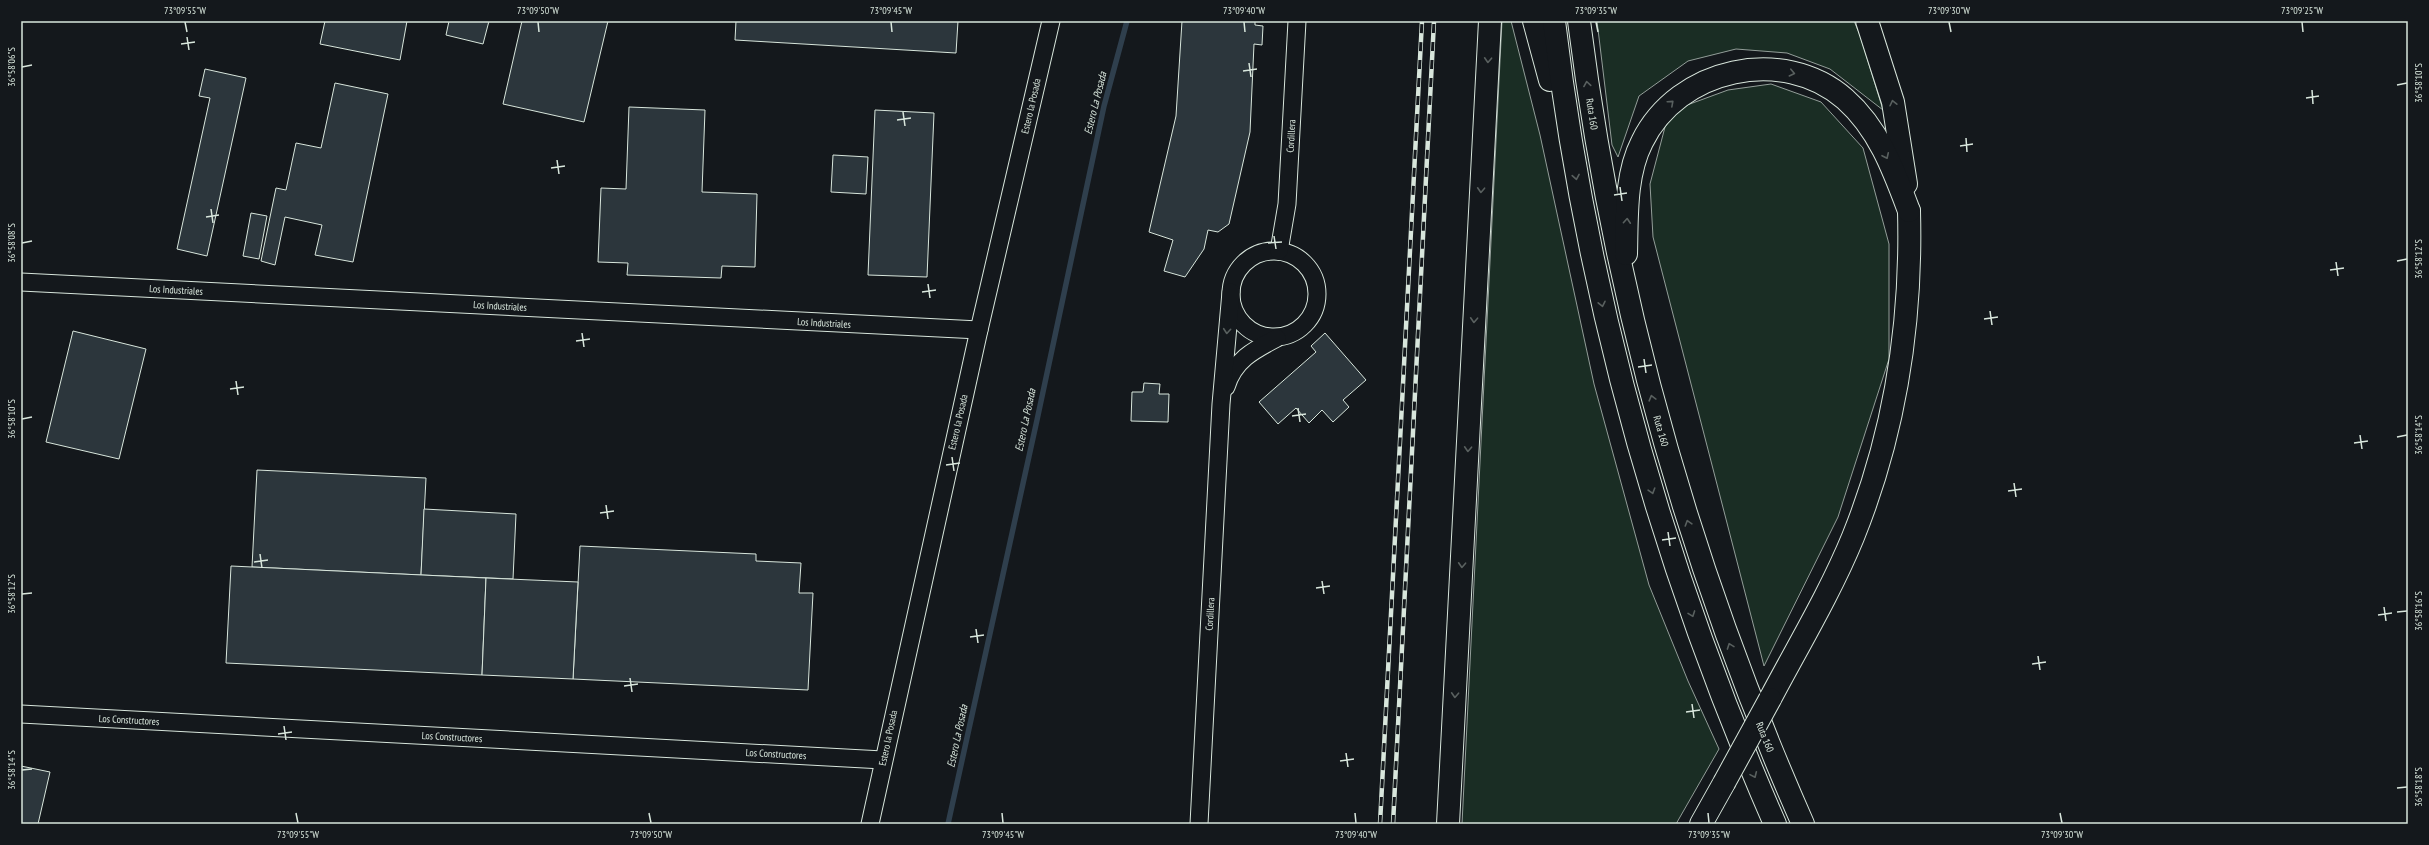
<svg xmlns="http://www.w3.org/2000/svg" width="2429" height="845" viewBox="0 0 2429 845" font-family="'PT Sans Narrow',sans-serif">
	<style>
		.green { fill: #1a2d24; stroke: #939e99 }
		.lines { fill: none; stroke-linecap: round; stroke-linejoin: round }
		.stream { stroke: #2f3f4d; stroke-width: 5.5 }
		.building { fill: #2c363c; stroke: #d8e6dc }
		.street-casing { stroke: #d8e6dc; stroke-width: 19 }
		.primary-casing { stroke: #d8e6dc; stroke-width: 24 }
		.highway-casing { stroke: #d8e6dc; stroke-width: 24 }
		.street { stroke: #14181c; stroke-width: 17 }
		.primary { stroke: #14181c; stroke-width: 22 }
		.highway { stroke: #14181c; stroke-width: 22 }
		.rail-casing { stroke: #d8e6dc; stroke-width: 4.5 }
		.rail { stroke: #14181c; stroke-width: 3; stroke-dasharray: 9; stroke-linecap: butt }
		.primary-bridge-casing { stroke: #d8e6dc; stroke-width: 24; stroke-linecap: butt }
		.primary-bridge { stroke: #14181c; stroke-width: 22 }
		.oneway { stroke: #59605f }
		.ticks { fill: none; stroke: #d8e6dc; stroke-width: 1.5 }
		.labels { text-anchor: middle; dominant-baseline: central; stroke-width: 3; stroke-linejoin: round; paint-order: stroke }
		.street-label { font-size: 10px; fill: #d8e6dc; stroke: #14181c }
		.water-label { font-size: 11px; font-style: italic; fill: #d8e6dc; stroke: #14181c }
		.neatline { fill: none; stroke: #d8e6dc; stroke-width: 1.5 }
		.ticks-label { font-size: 10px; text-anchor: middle; fill: #d8e6dc }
	</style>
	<rect width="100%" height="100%" fill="#14181c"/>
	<!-- green -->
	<g class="green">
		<polygon points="1502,21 1511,21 1540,135 1594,384 1649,585 1688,681 1719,749 1676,824 1462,824"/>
		<polygon points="1597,21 1854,21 1860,35 1883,110 1830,69 1787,53 1736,49 1688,61 1639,96 1618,157 1612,145"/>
		<polygon points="1771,84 1821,102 1863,148 1889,244 1889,359 1838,517 1764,666 1653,237 1650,184 1665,127 1679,108 1728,90"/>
	</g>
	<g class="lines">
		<!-- stream -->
		<polyline class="stream" points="948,824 1037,420 1104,106 1127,21"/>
	</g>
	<!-- building -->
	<g class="building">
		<polygon points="325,21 407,21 400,60 320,44"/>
		<polygon points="449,21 489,21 483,44 446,35"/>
		<polygon points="522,21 608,21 584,122 503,104"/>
		<polygon points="736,21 958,21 956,53 735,40"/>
		<polygon points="1182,21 1255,21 1255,25 1263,26 1262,45 1254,44 1250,132 1229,224 1218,232 1208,230 1204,249 1185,277 1164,271 1173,240 1149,232 1176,116"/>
		<polygon points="205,69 246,78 207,256 177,249 210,98 199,96"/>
		<polygon points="335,83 388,94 353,262 315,255 322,225 285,217 275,265 261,261 276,188 286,190 296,143 321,148"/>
		<polygon points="629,107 705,110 702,192 757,194 755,267 722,266 721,278 627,275 628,263 598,262 601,188 626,189"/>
		<polygon points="875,110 934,113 927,277 868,275"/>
		<polygon points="833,155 868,157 866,194 831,192"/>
		<polygon points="251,213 267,216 259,259 243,256"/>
		<polygon points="73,331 146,349 119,459 46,442"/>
		<polygon points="1325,333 1366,380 1343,400 1349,407 1333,422 1322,410 1309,423 1296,408 1278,424 1259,402 1316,352 1311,346"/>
		<polygon points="1144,383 1160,384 1159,394 1169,394 1168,422 1131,421 1132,392 1143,392"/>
		<polygon points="257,470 426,478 421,575 252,567"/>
		<polygon points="424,509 516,514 513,579 421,575"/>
		<polygon points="580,546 756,554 756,561 801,563 799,593 813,593 808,690 573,679"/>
		<polygon points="231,566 486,578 482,675 226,663"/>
		<polygon points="486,578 578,582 573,679 482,675"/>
		<polygon points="21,766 50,772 38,824 21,824"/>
	</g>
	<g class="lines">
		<defs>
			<g id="street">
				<circle cx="1274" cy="294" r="43"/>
				<polyline points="1279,251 1287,204 1297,21"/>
				<polyline points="21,282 979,330"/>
				<path d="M1226 387C1234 360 1254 350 1277 338"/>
				<polyline points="21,714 883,760"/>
				<polyline points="870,824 979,330 1051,21"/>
				<polyline points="1199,824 1221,404 1231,292"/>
			</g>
			<g id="primary">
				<path d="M1770 699C1798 646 1830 593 1853 537 1895 433 1912 323 1909 211"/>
				<polyline points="1448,824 1490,21"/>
				<polyline points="1701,824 1724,783"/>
			</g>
			<g id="highway">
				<polyline points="1534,21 1550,80"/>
				<path d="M1554 21C1587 299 1663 568 1775 824"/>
				<path d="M1579 21C1614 299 1690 568 1803 824"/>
				<polyline points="1867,21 1893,102 1906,184"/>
				<path d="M1626 254C1627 218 1625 175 1642 142 1678 68 1783 45 1845 99 1879 129 1894 171 1909 211"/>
			</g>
		</defs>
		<!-- street casing -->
		<use href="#street" class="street-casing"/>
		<!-- primary casing -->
		<use href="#primary" class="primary-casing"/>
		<!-- highway casing -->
		<use href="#highway" class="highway-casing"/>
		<!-- street -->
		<use href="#street" class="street"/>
		<!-- primary -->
		<use href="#primary" class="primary"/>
		<!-- highway -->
		<use href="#highway" class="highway"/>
		<defs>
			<g id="rail">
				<polyline points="1380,824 1422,21"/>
				<polyline points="1393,824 1434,21"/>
			</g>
		</defs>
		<!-- rail casing -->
		<use href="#rail" class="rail-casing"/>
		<!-- rail -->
		<use href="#rail" class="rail"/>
		<defs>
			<polyline id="primary-bridge" points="1724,783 1770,699"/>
		</defs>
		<!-- primary-bridge casing -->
		<use href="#primary-bridge" class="primary-bridge-casing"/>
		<!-- primary-bridge -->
		<use href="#primary-bridge" class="primary-bridge"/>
	</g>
	<!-- one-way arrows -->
	<defs><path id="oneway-chevron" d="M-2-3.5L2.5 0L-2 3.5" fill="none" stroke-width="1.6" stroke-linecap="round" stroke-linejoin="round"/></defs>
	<g class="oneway">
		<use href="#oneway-chevron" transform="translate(1488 60) rotate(93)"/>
		<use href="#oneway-chevron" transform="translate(1792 73) rotate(13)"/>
		<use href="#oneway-chevron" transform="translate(1587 84) rotate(-99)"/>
		<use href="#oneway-chevron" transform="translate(1671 103) rotate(-42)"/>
		<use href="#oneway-chevron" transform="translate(1893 103) rotate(-103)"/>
		<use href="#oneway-chevron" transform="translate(1886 156) rotate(65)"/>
		<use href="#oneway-chevron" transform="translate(1576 177) rotate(80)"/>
		<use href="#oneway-chevron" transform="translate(1481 190) rotate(93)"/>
		<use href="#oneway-chevron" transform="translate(1627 221) rotate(-86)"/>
		<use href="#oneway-chevron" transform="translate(1602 304) rotate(78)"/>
		<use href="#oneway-chevron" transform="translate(1474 320) rotate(93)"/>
		<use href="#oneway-chevron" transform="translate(1227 331) rotate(95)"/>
		<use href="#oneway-chevron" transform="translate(1652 398) rotate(-105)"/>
		<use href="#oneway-chevron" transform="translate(1468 449) rotate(93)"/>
		<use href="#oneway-chevron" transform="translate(1652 491) rotate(73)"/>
		<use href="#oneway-chevron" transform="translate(1688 523) rotate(-107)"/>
		<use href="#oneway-chevron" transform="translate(1462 565) rotate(93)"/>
		<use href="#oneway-chevron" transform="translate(1692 614) rotate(70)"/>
		<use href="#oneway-chevron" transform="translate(1730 646) rotate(-110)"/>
		<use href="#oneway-chevron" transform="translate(1455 695) rotate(93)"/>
		<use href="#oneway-chevron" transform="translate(1754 775) rotate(66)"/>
	</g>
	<!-- ticks -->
	<path class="ticks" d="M185 22 187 32M538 22 539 32M891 22 892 32M1244 22 1245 32M1596 22 1598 32M1949 22 1951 32M2302 22 2303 32M187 37 189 50M181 44 195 42M1249 63 1251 77M22 67 32 65M1243 71 1257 69M2397 85 2407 83M2312 90 2313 104M2306 98 2319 96M903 112 905 126M897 120 911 118M1966 138 1967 152M1960 146 1973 144M557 160 559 174M551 168 565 166M1620 187 1622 201M1614 195 1627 193M211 209 213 223M206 217 219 215M1274 236 1276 249M22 243 32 241M1268 243 1282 242M2397 261 2407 259M2336 262 2338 276M2330 270 2344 268M928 284 930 298M922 292 936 290M1990 311 1992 325M1984 319 1998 317M582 333 584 347M576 341 590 339M1644 359 1646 373M1638 367 1652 365M236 381 238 395M230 389 244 387M1298 408 1300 422M1292 416 1306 414M22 419 32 417M2360 435 2362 449M2397 437 2407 435M2354 443 2368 441M952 457 954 471M946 465 960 463M2014 483 2016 497M2008 491 2022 489M606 505 608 519M600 513 614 511M1668 532 1670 546M1662 540 1676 538M260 554 262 568M254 562 268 560M1322 581 1324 594M1316 588 1330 586M22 594 32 593M2384 607 2386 621M2397 612 2407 611M2378 615 2392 613M976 629 978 643M970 637 984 635M2038 656 2040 670M2032 664 2046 662M630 678 632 692M624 686 638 684M1692 704 1694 718M1686 712 1700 710M284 726 286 740M278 734 292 732M1346 753 1348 767M1340 761 1354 759M22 770 32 769M2397 788 2407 787M296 813 298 823M649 813 651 823M1002 813 1003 823M1355 813 1356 823M1708 813 1709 823M2060 813 2062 823"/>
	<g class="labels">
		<!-- street labels -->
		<g class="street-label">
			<text transform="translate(1031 106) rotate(-77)">Estero la Posada</text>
			<text transform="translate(1592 114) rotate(81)">Ruta 160</text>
			<text transform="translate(1291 136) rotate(-87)">Cordillera</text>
			<text transform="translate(176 290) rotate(3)">Los Industriales</text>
			<text transform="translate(500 306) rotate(3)">Los Industriales</text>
			<text transform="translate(824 323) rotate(3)">Los Industriales</text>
			<text transform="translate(958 422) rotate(-77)">Estero la Posada</text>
			<text transform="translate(1661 431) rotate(74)">Ruta 160</text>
			<text transform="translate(1210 614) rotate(-87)">Cordillera</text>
			<text transform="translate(129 720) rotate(3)">Los Constructores</text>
			<text transform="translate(452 737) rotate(3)">Los Constructores</text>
			<text transform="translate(1765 737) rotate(68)">Ruta 160</text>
			<text transform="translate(888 738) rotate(-78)">Estero la Posada</text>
			<text transform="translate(776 754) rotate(3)">Los Constructores</text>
		</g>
		<!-- water labels -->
		<g class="water-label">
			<text transform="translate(1095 103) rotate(-76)">Estero La Posada</text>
			<text transform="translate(1025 420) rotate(-78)">Estero La Posada</text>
			<text transform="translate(957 736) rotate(-78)">Estero La Posada</text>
		</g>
	</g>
	<!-- border -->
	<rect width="2429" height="845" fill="none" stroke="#14181c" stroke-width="44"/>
	<rect x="22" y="22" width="2385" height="801" class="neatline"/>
	<g class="ticks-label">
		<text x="185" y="14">73°09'55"W</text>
		<text x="538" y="14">73°09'50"W</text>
		<text x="891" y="14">73°09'45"W</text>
		<text x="1244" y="14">73°09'40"W</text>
		<text x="1596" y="14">73°09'35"W</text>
		<text x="1949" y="14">73°09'30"W</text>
		<text x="2302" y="14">73°09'25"W</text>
		<text transform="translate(11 67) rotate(-90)" y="4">36°58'06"S</text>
		<text transform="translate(2418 83) rotate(-90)" y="4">36°58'10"S</text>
		<text transform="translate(11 243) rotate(-90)" y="4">36°58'08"S</text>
		<text transform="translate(2418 259) rotate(-90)" y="4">36°58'12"S</text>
		<text transform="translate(11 419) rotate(-90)" y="4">36°58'10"S</text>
		<text transform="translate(2418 435) rotate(-90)" y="4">36°58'14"S</text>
		<text transform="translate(11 594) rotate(-90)" y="4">36°58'12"S</text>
		<text transform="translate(2418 611) rotate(-90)" y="4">36°58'16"S</text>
		<text transform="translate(11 770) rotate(-90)" y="4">36°58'14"S</text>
		<text transform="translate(2418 787) rotate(-90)" y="4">36°58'18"S</text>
		<text x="298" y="838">73°09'55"W</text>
		<text x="651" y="838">73°09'50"W</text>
		<text x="1003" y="838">73°09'45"W</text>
		<text x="1356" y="838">73°09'40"W</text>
		<text x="1709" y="838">73°09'35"W</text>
		<text x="2062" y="838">73°09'30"W</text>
	</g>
</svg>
